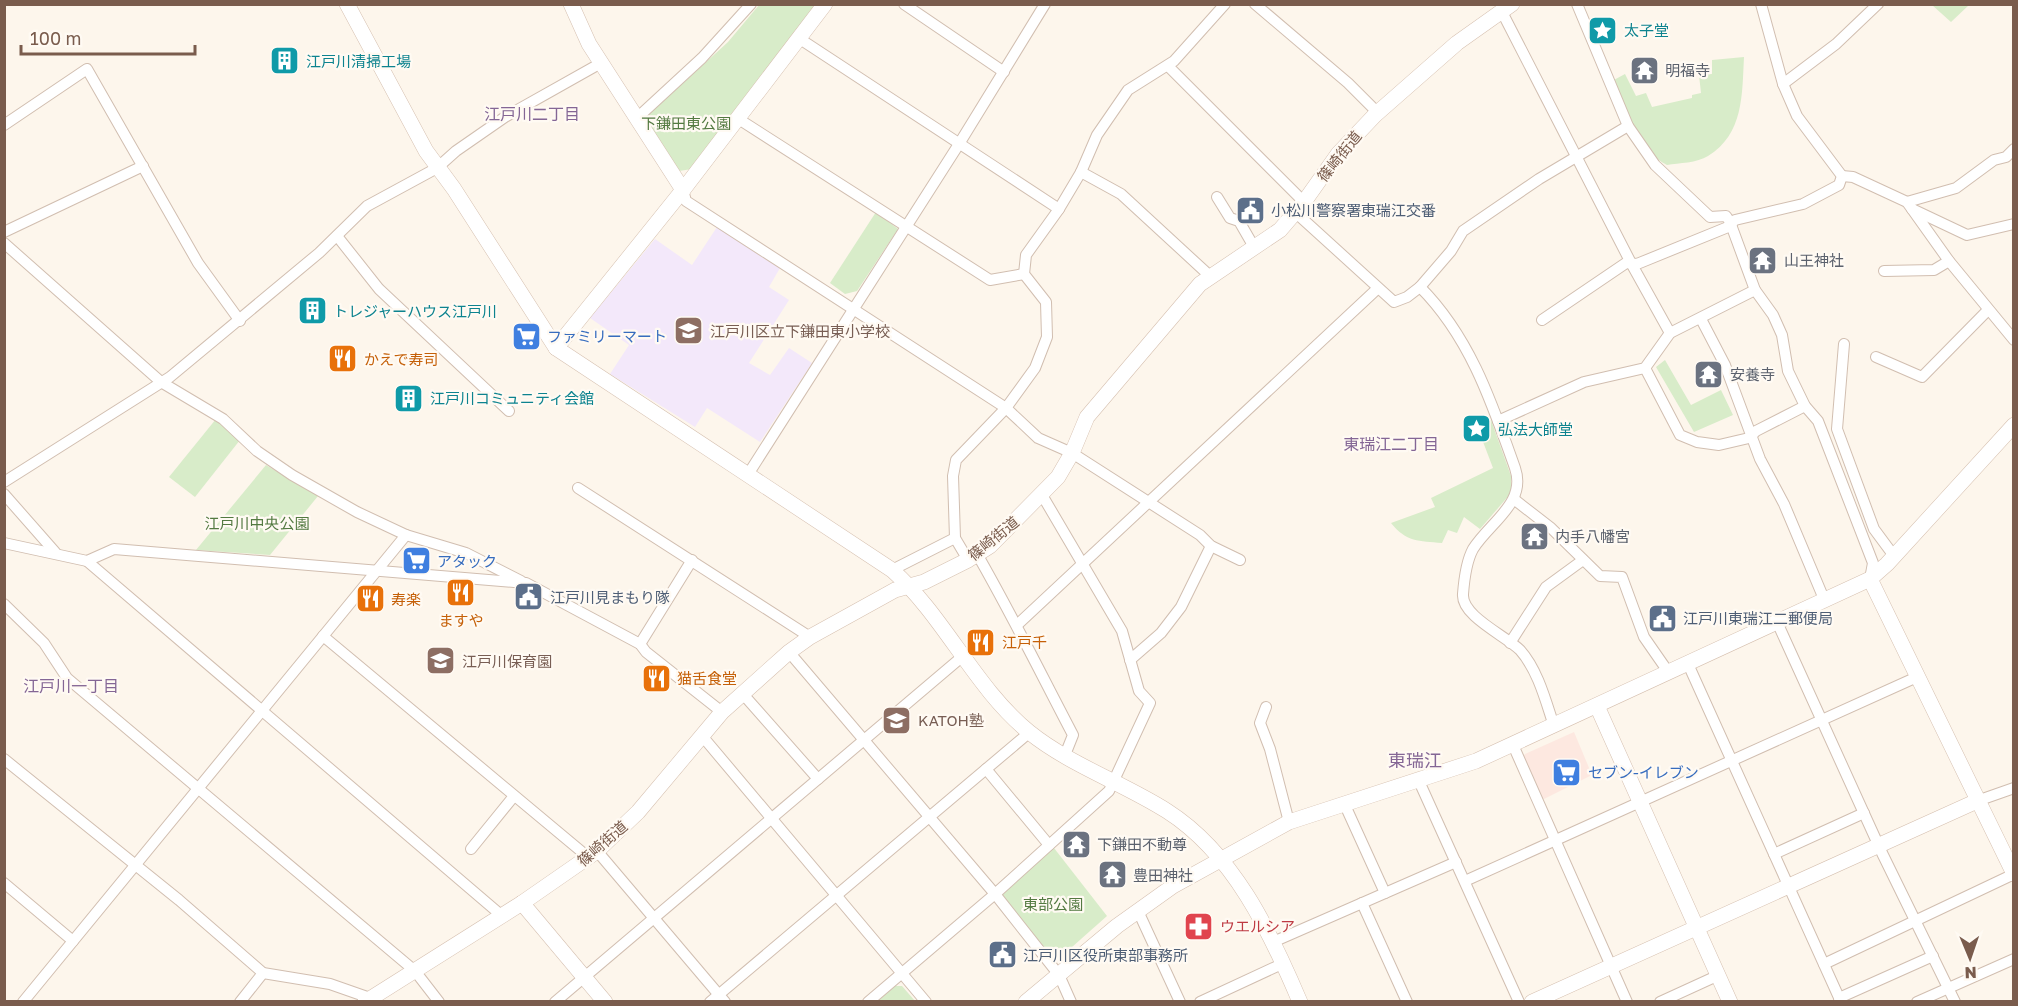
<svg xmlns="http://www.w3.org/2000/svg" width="2018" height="1006" viewBox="0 0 2018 1006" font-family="'Golos Text','Noto Sans JP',sans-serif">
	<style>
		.commercial { fill: #fde8e0 }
		.education { fill: #f3e8fa }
		.green { fill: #d8ecc9 }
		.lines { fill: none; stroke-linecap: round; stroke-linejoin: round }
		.street-casing { stroke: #d1beb0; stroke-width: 12 }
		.secondary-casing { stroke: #d6c0b0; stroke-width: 16 }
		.street { stroke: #fff; stroke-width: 10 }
		.secondary { stroke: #fff; stroke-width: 15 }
		.labels { text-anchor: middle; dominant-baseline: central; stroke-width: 4.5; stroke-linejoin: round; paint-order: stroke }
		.culture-label { font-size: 15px; fill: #0d838f; stroke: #fffaf3; text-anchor: start }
		.worship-label { font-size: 15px; fill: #5b616d; stroke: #fffaf3; text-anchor: start }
		.park-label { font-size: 15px; fill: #537a41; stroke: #fffaf3 }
		.street-label { font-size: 15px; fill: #7a5c4d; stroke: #fffaf3 }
		.service-label { font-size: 15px; fill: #4e5e75; stroke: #fffaf3; text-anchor: start }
		.education-label { font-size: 15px; fill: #785e54; stroke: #fffaf3; text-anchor: start }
		.shop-label { font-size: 15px; fill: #366cbe; stroke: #fffaf3; text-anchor: start }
		.food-label { font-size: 15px; fill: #c56008; stroke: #fffaf3; text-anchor: start }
		.health-label { font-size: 15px; fill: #be3a42; stroke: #fffaf3; text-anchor: start }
		.neighbourhood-label { font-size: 16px; fill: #846695; stroke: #fffaf3 }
		.quarter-label { font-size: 18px; fill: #846695; stroke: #fffaf3 }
	</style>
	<rect width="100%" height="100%" fill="#fdf6ec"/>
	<!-- commercial -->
	<polygon class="commercial" points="1574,732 1592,775 1544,799 1540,798 1522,759 1525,754"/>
	<!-- education -->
	<polygon class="education" points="717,227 780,268 769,287 789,300 749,363 770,375 789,348 812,363 760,442 707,408 695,427 610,374 629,345 590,318 655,239 692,265"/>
	<!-- green -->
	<g class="green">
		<polygon points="759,5 818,5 692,169 679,171 645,118 728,42"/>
		<polygon points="1932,5 1969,5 1951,22"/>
		<path d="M1744 57C1742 94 1744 134 1708 156 1697 163 1679 163 1667 165 1638 150 1625 109 1612 81L1625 74 1636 96 1646 93 1652 107 1692 98V95L1701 93 1699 75 1712 74V60Z"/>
		<polygon points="876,212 898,229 857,291 845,294 830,283"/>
		<polygon points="1665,360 1691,405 1721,390 1733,415 1694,432 1656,367"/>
		<polygon points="216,419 240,440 195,497 169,477"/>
		<path d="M1491 420 1511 476V493L1480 529 1464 517 1457 533 1448 530 1442 543C1419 541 1406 542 1391 523L1435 507 1431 498 1493 468 1477 426Z"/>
		<polygon points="266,465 318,496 270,555 196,550"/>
		<polygon points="1054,848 1107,916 1054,963 1002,895 1004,890"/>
		<polygon points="895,986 902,986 915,1001 878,1001"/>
	</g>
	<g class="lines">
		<defs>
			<g id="street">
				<polyline points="904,4 1004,72"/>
				<polyline points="1255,4 1348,83 1377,112"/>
				<polyline points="1577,4 1628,126 1655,165 1710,217 1726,216 1730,222 1755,290 1773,315 1782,335 1788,371 1805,406 1818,421 1873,563 1870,579"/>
				<polyline points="1502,12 1631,263 1670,333"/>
				<polyline points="800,39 1059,209"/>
				<polyline points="1168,66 1304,202"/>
				<polyline points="1783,84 1836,44 1878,4"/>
				<polyline points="637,118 702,58 751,4"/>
				<polyline points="737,118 990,280 1024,274"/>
				<polyline points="4,125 87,69 198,263 240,321"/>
				<polyline points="1081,172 1121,194 1210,276"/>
				<polyline points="1842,176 1853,177 1907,202 1949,261 2014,340"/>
				<polyline points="683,190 686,201 1006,408 1038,438 1072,453 1200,535 1211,546 1240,560"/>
				<polyline points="1217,197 1230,218 1239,221 1254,247"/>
				<polyline points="1907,202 1956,188 1994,160 2006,157 2014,149"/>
				<polyline points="1912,209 1967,235 2014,224"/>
				<path d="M1295 212 1394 302 1407 297 1420 287C1470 337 1492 403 1515 468 1527 503 1490 522 1473 549 1467 560 1464 581 1463 594 1461 616 1506 636 1520 650 1538 670 1546 702 1554 726"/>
				<polyline points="4,232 143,166"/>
				<polyline points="337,236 379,289 509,411"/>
				<polyline points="4,243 161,382 223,419 257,451 292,475 357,512 406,535 466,553 521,581"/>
				<polyline points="1884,271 1934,270 1949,261"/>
				<polyline points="1420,287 1451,251 1463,231 1539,179 1628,126"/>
				<polyline points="1701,319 1725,365 1760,459 1784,504 1824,599"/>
				<polyline points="1542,320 1626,263 1637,264 1728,227 1735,220 1803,204 1839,185 1842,176 1797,116 1783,84 1761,4"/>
				<polyline points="1844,344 1837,429 1874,529 1894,556"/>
				<polyline points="1876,357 1922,377 1988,310"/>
				<polyline points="1645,368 1680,435 1697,442 1719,445 1749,438 1756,431 1805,406"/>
				<polyline points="1498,421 1584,382 1645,368 1670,333 1755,290"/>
				<polyline points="747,476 959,144 1045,4"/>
				<polyline points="4,482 170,377 319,253 367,206 437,168 456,151 505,117 601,63"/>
				<polyline points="578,488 810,637"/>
				<polyline points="4,494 55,552"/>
				<polyline points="1515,500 1551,528 1600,576 1622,577 1644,637 1669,673"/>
				<polyline points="4,543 87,561 114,549 526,583 640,644 646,652 722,712"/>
				<path d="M977 554C1011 613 1041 674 1073 735L1065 755"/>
				<polyline points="968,560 955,538 953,476 956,460 1006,408 1035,368 1047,337 1046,302 1024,274 1026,255 1059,209 1081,172 1097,135 1128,90 1174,61 1225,4"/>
				<polyline points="87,561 501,915"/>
				<polyline points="892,570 955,538"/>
				<polyline points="4,604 44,643 67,678 415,971 439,1002"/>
				<polyline points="1777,622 1882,853 1955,1002"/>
				<polyline points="1018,624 1377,289"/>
				<polyline points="323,636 588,857"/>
				<polyline points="1510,643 1546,587 1583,560"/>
				<polyline points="640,644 692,560"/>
				<polyline points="789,652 995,894 1059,975 1071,1002"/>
				<polyline points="1130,660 1161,633 1181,607 1211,546"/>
				<polyline points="1688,664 1841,1002"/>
				<polyline points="742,693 818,779"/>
				<polyline points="1266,707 1260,723 1270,749 1289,822"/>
				<polyline points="703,737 926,1002"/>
				<polyline points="1513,745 1627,1002"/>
				<polyline points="4,759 179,900 263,973 330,984 370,998"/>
				<polyline points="986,769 1049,845"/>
				<polyline points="1418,779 1519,1002"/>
				<polyline points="1977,801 2014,788"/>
				<polyline points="1344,803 1385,893"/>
				<polyline points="471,849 514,796"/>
				<polyline points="597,851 725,1002"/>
				<polyline points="1774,854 1864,813"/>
				<polyline points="1465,881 1917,677"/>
				<polyline points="4,883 73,941"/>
				<polyline points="1362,903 1407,1002"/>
				<polyline points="1138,911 1180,1002"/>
				<polyline points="1273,942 1456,862"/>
				<polyline points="1824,964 2014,874"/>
				<polyline points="1839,998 1933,956"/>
				<polyline points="23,1002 406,535"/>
				<polyline points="240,1002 263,973"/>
				<polyline points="555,1002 963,656"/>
				<polyline points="710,1002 1030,732"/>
				<polyline points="868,1002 995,894 1109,791 1150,703 1139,691 1122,631 1042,495"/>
				<polyline points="1200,1002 1284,963"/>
				<polyline points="1660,1002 1719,975"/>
				<polyline points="1917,1002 2014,959"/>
			</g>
			<g id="secondary">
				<path d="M347 4 426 151 454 189 556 348 892 570C945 617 974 687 1029 732 1070 765 1123 783 1167 811 1233 853 1270 931 1300 1002"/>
				<polyline points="571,4 589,44 683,190"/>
				<polyline points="556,348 683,190 825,4"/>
				<polyline points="1870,579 2014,874"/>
				<polyline points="1597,706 1730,1002"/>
				<polyline points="522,903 605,1002"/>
				<polyline points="365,1002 522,903 597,851 638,812 722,712 789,652 810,637 895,590 924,582 968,560 990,546 1058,477 1072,453 1087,417 1200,284 1280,230 1304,202 1338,154 1375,115 1457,43 1512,4"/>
				<polyline points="1026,1002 1117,926 1173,886 1289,822 1476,761 1870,579 1887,564 2014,425"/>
				<polyline points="1532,1002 1977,801"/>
			</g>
		</defs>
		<!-- street casing -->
		<use href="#street" class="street-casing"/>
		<!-- secondary casing -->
		<use href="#secondary" class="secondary-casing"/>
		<!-- street -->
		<use href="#street" class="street"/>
		<!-- secondary -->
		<use href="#secondary" class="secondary"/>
	</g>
	<!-- icons -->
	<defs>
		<symbol id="sight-square" viewBox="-11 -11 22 22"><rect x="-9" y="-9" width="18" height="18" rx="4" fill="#0f9aa8" stroke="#fffaf3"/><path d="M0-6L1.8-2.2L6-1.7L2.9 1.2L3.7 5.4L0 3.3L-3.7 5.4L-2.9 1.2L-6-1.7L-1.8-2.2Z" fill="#fff"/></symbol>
		<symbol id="building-square" viewBox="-11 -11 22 22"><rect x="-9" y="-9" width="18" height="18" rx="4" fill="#0f9aa8" stroke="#fffaf3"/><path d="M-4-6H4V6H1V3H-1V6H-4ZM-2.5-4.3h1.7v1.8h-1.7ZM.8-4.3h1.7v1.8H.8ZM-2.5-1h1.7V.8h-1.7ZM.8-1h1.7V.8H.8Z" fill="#fff"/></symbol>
		<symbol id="temple-square" viewBox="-11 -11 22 22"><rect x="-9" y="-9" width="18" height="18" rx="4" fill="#6b7280" stroke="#fffaf3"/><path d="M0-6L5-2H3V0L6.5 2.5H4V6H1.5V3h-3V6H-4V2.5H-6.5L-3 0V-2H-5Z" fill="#fff"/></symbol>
		<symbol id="civic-square" viewBox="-11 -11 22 22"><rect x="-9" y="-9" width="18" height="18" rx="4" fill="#5c6f8a" stroke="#fffaf3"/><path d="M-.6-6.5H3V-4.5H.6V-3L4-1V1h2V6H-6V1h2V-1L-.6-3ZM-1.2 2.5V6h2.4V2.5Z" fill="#fff"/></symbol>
		<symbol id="school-square" viewBox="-11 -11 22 22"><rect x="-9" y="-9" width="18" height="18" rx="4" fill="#8d6e63" stroke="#fffaf3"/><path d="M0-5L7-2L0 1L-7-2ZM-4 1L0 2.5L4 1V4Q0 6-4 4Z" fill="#fff"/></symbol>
		<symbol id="supermarket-square" viewBox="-11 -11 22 22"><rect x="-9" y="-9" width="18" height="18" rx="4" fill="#3f7fe0" stroke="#fffaf3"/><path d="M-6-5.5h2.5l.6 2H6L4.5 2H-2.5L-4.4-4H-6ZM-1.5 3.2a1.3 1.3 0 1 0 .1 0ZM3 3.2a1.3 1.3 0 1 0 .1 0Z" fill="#fff"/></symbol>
		<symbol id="restaurant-square" viewBox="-11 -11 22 22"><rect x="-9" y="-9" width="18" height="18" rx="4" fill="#e8710a" stroke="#fffaf3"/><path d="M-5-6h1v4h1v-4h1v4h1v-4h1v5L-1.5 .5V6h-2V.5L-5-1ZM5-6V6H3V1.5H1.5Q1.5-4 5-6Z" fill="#fff"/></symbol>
		<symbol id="pharmacy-square" viewBox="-11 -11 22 22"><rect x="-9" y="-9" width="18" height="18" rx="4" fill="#e0444e" stroke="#fffaf3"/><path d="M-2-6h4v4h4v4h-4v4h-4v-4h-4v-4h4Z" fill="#fff"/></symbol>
	</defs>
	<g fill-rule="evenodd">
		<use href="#sight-square" x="1586" y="14" width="33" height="33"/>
		<use href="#building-square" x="268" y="44" width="33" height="33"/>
		<use href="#temple-square" x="1628" y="54" width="33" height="33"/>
		<use href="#civic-square" x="1234" y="194" width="33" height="33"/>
		<use href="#temple-square" x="1746" y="244" width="33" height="33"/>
		<use href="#building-square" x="296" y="294" width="33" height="33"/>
		<use href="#school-square" x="672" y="314" width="33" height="33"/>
		<use href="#supermarket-square" x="510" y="320" width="33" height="33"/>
		<use href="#restaurant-square" x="326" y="342" width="33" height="33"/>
		<use href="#temple-square" x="1692" y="358" width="33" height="33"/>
		<use href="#building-square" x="392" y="382" width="33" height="33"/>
		<use href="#sight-square" x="1460" y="412" width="33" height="33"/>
		<use href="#temple-square" x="1518" y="520" width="33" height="33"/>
		<use href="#supermarket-square" x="400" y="544" width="33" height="33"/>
		<use href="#restaurant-square" x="444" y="576" width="33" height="33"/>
		<use href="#civic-square" x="512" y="580" width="33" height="33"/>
		<use href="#restaurant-square" x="354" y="582" width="33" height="33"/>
		<use href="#civic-square" x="1646" y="602" width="33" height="33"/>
		<use href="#restaurant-square" x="964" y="626" width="33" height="33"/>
		<use href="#school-square" x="424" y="644" width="33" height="33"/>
		<use href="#restaurant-square" x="640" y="662" width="33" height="33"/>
		<use href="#school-square" x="880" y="704" width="33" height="33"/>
		<use href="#supermarket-square" x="1550" y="756" width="33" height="33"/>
		<use href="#temple-square" x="1060" y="828" width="33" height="33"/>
		<use href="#temple-square" x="1096" y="858" width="33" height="33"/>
		<use href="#pharmacy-square" x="1182" y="910" width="33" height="33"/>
		<use href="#civic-square" x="986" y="938" width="33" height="33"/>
	</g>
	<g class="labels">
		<!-- culture labels -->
		<g class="culture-label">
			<text x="1624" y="30">太子堂</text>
			<text x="306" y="61">江戸川清掃工場</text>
			<text x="333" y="311">トレジャーハウス江戸川</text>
			<text x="430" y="398">江戸川コミュニティ会館</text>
			<text x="1498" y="429">弘法大師堂</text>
		</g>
		<!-- worship labels -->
		<g class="worship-label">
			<text x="1665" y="70">明福寺</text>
			<text x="1784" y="260">山王神社</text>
			<text x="1730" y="374">安養寺</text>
			<text x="1555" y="536">内手八幡宮</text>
			<text x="1097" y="844">下鎌田不動尊</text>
			<text x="1133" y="875">豊田神社</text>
		</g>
		<!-- park labels -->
		<g class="park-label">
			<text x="686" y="123">下鎌田東公園</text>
			<text x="257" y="523">江戸川中央公園</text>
			<text x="1053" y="904">東部公園</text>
		</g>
		<!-- street labels -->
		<g class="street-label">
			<text transform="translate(1339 156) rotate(-51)">篠崎街道</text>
			<text transform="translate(993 538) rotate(-39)">篠崎街道</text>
			<text transform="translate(602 843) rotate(-41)">篠崎街道</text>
		</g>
		<!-- service labels -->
		<g class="service-label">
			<text x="1271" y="210">小松川警察署東瑞江交番</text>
			<text x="550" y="597">江戸川見まもり隊</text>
			<text x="1683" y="618">江戸川東瑞江二郵便局</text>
			<text x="1023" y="955">江戸川区役所東部事務所</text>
		</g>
		<!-- education labels -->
		<g class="education-label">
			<text x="710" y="331">江戸川区立下鎌田東小学校</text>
			<text x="462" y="661">江戸川保育園</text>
			<text x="918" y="720">KATOH塾</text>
		</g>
		<!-- shop labels -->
		<g class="shop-label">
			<text x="547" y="336">ファミリーマート</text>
			<text x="437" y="561">アタック</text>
			<text x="1588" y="772">セブン-イレブン</text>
		</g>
		<!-- food labels -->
		<g class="food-label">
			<text x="364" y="359">かえで寿司</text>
			<text x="391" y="599">寿楽</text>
			<text x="461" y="620" text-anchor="middle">ますや</text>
			<text x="1002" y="642">江戸千</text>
			<text x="677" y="678">猫舌食堂</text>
		</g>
		<!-- health labels -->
		<g class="health-label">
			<text x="1220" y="926">ウエルシア</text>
		</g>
		<!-- neighbourhood labels -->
		<g class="neighbourhood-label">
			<text x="532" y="114">江戸川二丁目</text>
			<text x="1391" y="444">東瑞江二丁目</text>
			<text x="71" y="686">江戸川一丁目</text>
		</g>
		<!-- quarter labels -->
		<g class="quarter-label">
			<text x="1415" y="760">東瑞江</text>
		</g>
	</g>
	<!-- border -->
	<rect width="2018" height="1006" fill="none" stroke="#7a5c4d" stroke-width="12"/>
	<!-- north arrow -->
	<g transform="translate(1970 958) rotate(178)" stroke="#fffaf3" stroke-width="4.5" paint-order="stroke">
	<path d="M0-4.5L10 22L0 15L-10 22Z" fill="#7a5c4d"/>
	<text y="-9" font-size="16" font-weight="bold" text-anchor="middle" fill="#7a5c4d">N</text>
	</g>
	<!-- scale -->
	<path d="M21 45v9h174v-9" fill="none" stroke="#7a5c4d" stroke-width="3"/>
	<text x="30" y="45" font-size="18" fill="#7a5c4d" stroke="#fffaf3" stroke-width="4.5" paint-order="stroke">100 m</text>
</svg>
